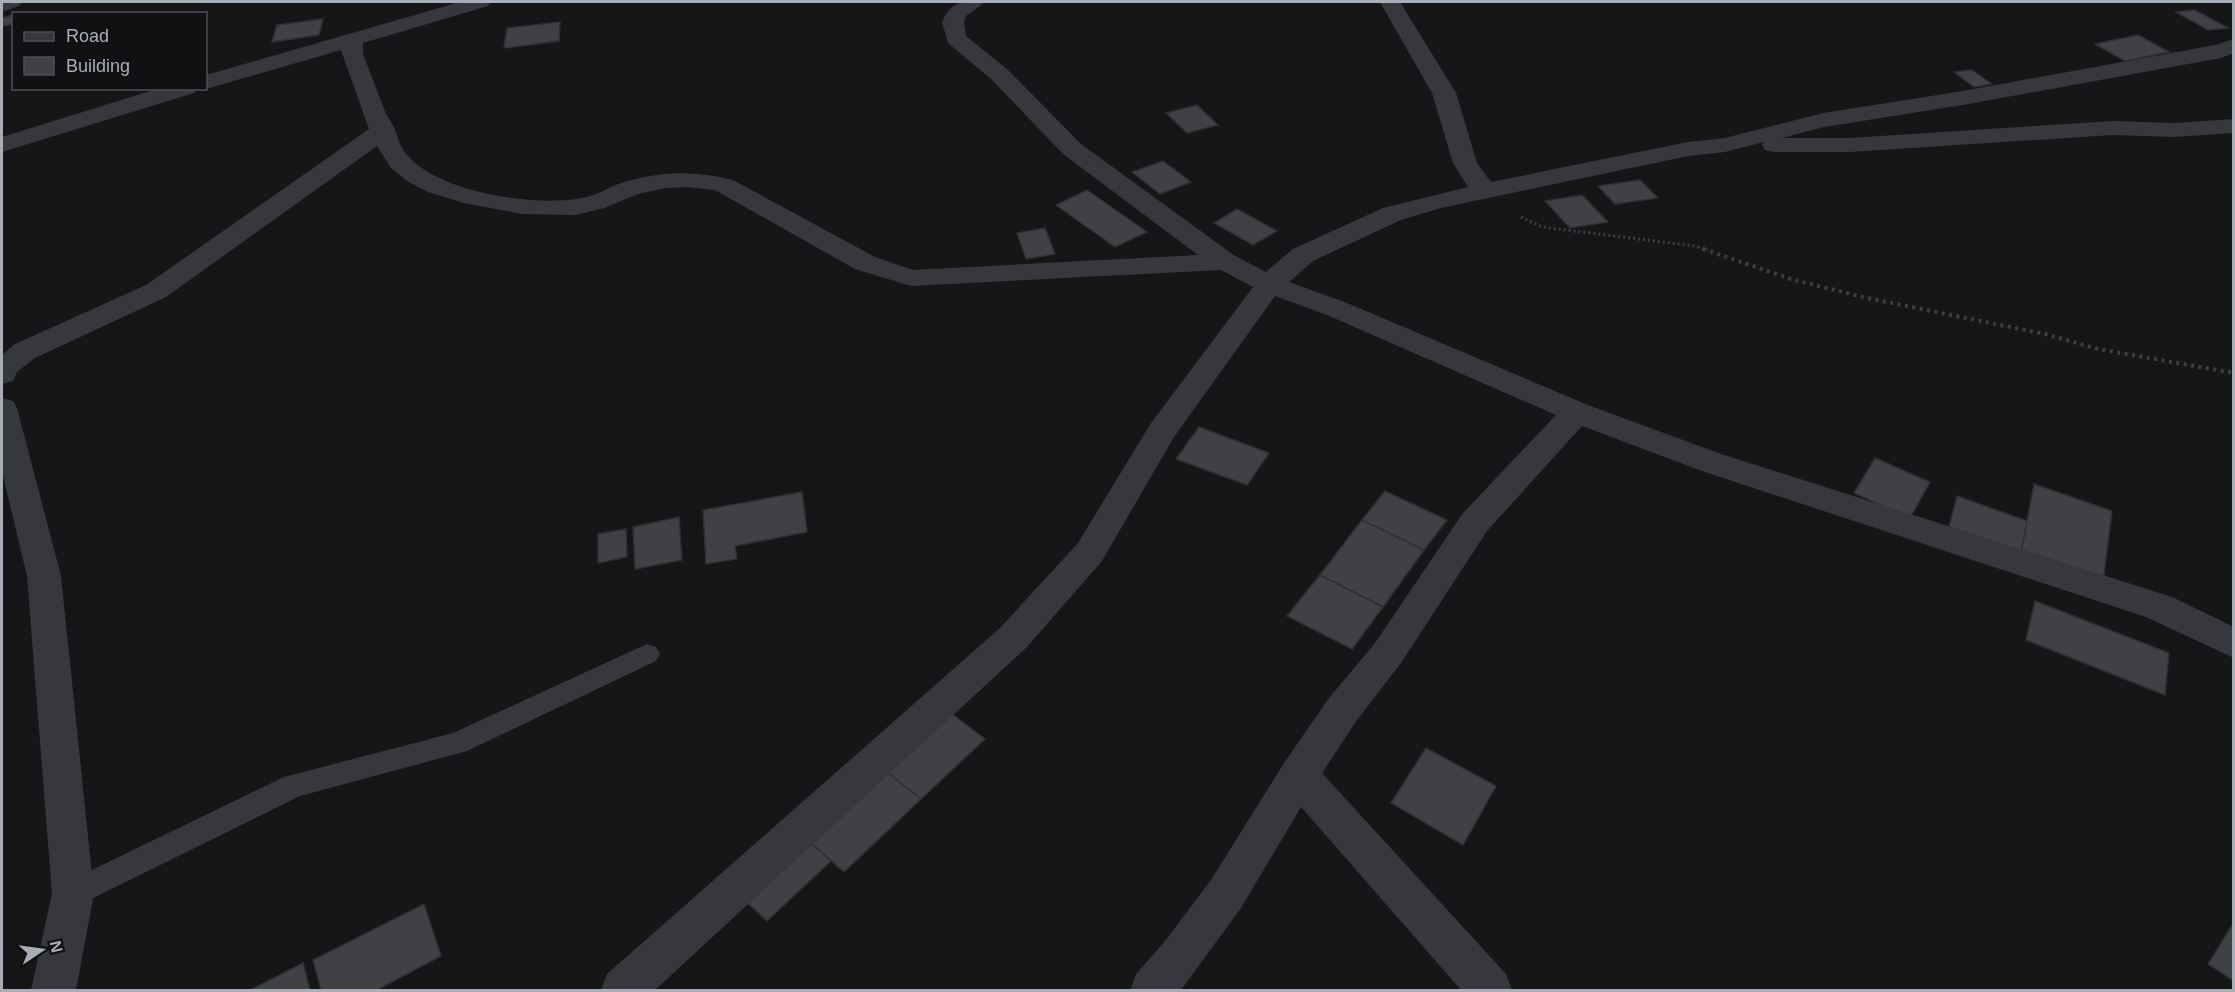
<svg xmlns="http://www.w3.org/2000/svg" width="2235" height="992" viewBox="0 0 2235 992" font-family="Arial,sans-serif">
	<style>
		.building { fill: #404145; stroke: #303034; stroke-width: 1.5 }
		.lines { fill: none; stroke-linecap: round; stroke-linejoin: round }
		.path-far1 { stroke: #3d3f44; stroke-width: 3; stroke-dasharray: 2 3; stroke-linecap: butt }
		.path { stroke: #3d3f44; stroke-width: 4; stroke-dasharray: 3 4.5; stroke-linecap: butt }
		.lane { fill: #37383d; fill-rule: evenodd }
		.street { fill: #37383d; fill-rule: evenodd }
	</style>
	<rect width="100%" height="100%" fill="#161618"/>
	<!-- building -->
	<g class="building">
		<polygon points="2195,10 2228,28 2208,30 2176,12"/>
		<polygon points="14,15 14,24 2,26 2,18"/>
		<polygon points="323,19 319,35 272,42 277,25"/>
		<polygon points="560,22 559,41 504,48 507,28"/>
		<polygon points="2138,35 2169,52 2125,61 2095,44"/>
		<polygon points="1972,70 1992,84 1974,87 1954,72"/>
		<polygon points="1197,105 1218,125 1187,133 1166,113"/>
		<polygon points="1163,161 1191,182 1160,194 1132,172"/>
		<polygon points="1640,180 1658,198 1615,204 1598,186"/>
		<polygon points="1087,190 1147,232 1115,247 1056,205"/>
		<polygon points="1582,195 1608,222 1570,228 1545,201"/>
		<polygon points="1237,209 1277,231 1253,245 1214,223"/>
		<polygon points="1045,228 1055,254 1026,259 1017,233"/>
		<polygon points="1199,427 1269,453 1247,485 1176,459"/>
		<polygon points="1875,458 1930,482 1910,518 1854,493"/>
		<polygon points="2034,484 2112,511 2103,582 2021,553"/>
		<polygon points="1385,491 1447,520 1424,550 1362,520"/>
		<polygon points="802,492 807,532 735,546 737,559 706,564 703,510"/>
		<polygon points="1957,496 2027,521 2021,553 1949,527"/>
		<polygon points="679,517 682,560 635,569 633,527"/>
		<polygon points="1362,520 1424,550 1383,607 1320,575"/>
		<polygon points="626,529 627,557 598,563 598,534"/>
		<polygon points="1320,575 1383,607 1352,649 1287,616"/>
		<polygon points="2035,601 2169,653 2165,695 2026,640"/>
		<polygon points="943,707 985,739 921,799 878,765"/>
		<polygon points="1426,748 1496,786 1463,845 1391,803"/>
		<polygon points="878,765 921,799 844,872 801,834"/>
		<polygon points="801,834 831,861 767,921 737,893"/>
		<polygon points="424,904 441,956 377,990 321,990 313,960"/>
		<polygon points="2234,922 2234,981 2208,964"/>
		<polygon points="303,963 310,990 250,990"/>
	</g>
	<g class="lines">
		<!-- path-far1 -->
		<polyline class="path-far1" points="1521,217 1542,227 1695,246 1708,250"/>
		<!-- path -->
		<polyline class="path" points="1703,249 1794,280 1867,298 2045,334 2098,349 2234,373"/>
		<!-- lane -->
		<polygon class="lane" points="647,644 656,647 660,654 656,661 467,751 300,796 73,908 63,904 58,894 63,884 284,777 453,733"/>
		<!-- street -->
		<g class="street">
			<polygon points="2,2 22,2 19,6 2,12"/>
			<path d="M460 2H491L488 6 363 43V54C371 74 378 94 386 114 389 119 393 124 395 130 398 138 401 150 409 157 443 194 540 208 587 197 599 194 609 187 621 183 660 171 694 170 733 180L875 257 913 270 1198 255 1063 154 992 80 948 43 942 22C952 0 961 2 983 2L980 6 966 16 964 22 966 36 1008 70 1081 144 1235 256 1266 272 1293 249 1383 208 1468 187 1453 163 1432 93 1380 2H1400L1456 93 1477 163 1491 182 1688 142 1725 138 1823 113 1963 91 2215 45 2234 39V53L2221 58 1963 105 1824 127 1782 138H1850L2113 121 2174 123 2234 119V133L2174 137 2113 135 1850 152H1774L1765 150 1762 145 1764 142 1725 152 1688 156 1441 208 1401 220 1313 261 1289 282 1347 303 1588 405 1721 454 2172 597 2234 627V658L2146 617 1699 470 1582 426 1487 531 1401 663 1357 720 1322 773 1506 974 1512 990H1461L1301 807 1241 908 1181 990H1130L1136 974 1165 941 1211 880 1284 763 1329 698 1375 643 1463 513 1556 415 1327 315 1275 296 1174 437 1102 561 1026 648 655 990H601L607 974 1000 628 1078 543 1151 423 1253 287 1221 270 911 286 855 269 715 190 687 187 665 188 638 194 604 208 575 215 522 214 464 203 428 192 407 181 391 168 377 146 166 297 35 358 17 372 13 381 2 384V355L15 344 146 285 369 129 341 50 206 89V75Z"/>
			<polygon points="160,88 197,88 194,93 2,152 2,137"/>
			<polygon points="2,398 13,401 17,408 61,576 94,894 76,990 31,990 52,894 27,576 2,471"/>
		</g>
	</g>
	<!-- border -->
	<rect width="2235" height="992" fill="none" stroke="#a8adb8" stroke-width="6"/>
	<!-- legend -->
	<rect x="12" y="12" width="195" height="78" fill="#111113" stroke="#4d4f55" stroke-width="1.5"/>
	<rect x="24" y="32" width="30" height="9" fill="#37383d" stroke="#4d4f55" stroke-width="1.5"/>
	<text x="66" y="42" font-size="18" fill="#a8adb8">Road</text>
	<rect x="24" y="57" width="30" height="18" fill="#404145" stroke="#4d4f55" stroke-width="1.5"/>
	<text x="66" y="72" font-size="18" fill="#a8adb8">Building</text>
	<!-- north arrow -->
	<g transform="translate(42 950) rotate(77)" stroke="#111113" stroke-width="4.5" paint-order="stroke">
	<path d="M0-4.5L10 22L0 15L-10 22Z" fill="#a8adb8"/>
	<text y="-9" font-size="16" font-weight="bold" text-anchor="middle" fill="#a8adb8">N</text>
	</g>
</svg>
